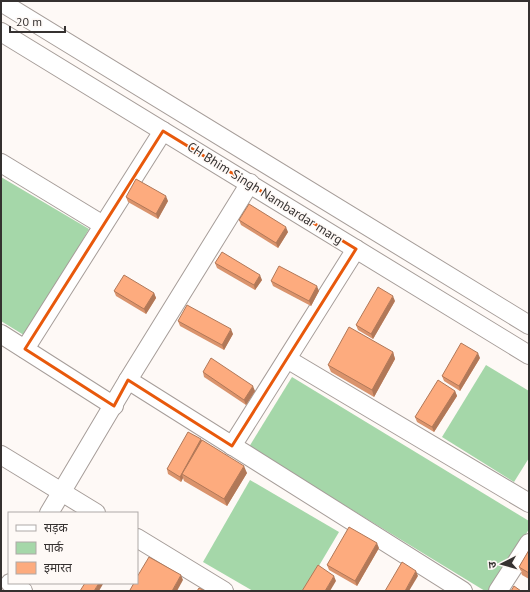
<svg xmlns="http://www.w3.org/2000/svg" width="530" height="592" viewBox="0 0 530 592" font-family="'PT Sans','Noto Sans Devanagari',sans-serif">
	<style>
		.green { fill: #a5d7a9 }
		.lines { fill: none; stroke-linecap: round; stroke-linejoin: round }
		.street-casing { stroke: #a69d99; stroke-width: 20 }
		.street { stroke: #fff; stroke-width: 18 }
		.wall { fill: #da936c }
		.shaded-wall { fill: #b17858 }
		.building { fill: #fdab7e; stroke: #b17858 }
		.marked { fill: none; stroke: #e8590c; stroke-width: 3; stroke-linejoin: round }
		.labels { text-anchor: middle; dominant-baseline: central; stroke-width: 3; stroke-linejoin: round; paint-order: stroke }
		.street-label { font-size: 13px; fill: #353130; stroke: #fef9f6 }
	</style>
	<rect width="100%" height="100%" fill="#fef9f6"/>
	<!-- green -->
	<g class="green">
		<polygon points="1,177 89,229 27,337 1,321"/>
		<polygon points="486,365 529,391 529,458 514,482 442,437"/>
		<polygon points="292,377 529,521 529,529 491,591 485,591 249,447"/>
		<polygon points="250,480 339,532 304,591 253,591 203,562"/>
	</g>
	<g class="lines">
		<defs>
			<g id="street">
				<polyline points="1,2 529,325"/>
				<polyline points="1,32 529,355"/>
				<polyline points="1,163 103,225"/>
				<polyline points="1,334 114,406"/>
				<polyline points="25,349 163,131"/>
				<polyline points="287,359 529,503"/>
				<polyline points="128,380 463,591"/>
				<polyline points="232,446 356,249"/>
				<polyline points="1,455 96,513"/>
				<polyline points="49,513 128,380 250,183"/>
				<polyline points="137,538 224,591"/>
				<polyline points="10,583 23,591"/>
				<polyline points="498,591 529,543"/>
			</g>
		</defs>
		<!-- street casing -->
		<use href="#street" class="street-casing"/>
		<!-- street -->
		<use href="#street" class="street"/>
	</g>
	<!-- wall -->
	<g class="wall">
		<polygon points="126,197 168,201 158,219 128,202"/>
		<polygon points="239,220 288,232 278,248 241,225"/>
		<polygon points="215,263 262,280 255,290 217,268"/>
		<polygon points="271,281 319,291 311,306 273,286"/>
		<polygon points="114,291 154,293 156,298 146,314 116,296"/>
		<polygon points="395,301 373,339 358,330 356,325"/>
		<polygon points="178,321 233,334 224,350 180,326"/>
		<polygon points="393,352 395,359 374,397 331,372 328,365"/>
		<polygon points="480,358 460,391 444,381 442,376"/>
		<polygon points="203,372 255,391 246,405 204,377"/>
		<polygon points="455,391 457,396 434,432 417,422 415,417"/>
		<polygon points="201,439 202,441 247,473 227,506 184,481 183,478 181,482 168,474 167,469"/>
		<polygon points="379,548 357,586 329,570 327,565"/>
		<polygon points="529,550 529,579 522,575 519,567"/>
	</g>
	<!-- shaded-wall -->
	<g class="shaded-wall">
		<polygon points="166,196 168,201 158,219 156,214"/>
		<polygon points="286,227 288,232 278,248 276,243"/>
		<polygon points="260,275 262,280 255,290 254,285"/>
		<polygon points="317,286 319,291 311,306 309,301"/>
		<polygon points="154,293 156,298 146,314 144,309"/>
		<polygon points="393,296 395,301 373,339 371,334"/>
		<polygon points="231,329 233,334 224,350 222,345"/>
		<polygon points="393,352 395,359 374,397 372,390"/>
		<polygon points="478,353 480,358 460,391 459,386"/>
		<polygon points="253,386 255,391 246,405 244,400"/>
		<polygon points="455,391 457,396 434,432 432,427"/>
		<polygon points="201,439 203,444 182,474 183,478 181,482 180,477"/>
		<polygon points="244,466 247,473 227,506 224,499"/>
		<polygon points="377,543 379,548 357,586 355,581"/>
		<polygon points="416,571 418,576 409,591 405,591"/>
		<polygon points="181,575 183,580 177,591 172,591"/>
		<polygon points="334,576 336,581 330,591 325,591"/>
		<polygon points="99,583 103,583 103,584 99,591 94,591"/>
	</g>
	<!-- building -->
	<g class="building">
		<polygon points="136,179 166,196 156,214 126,197"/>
		<polygon points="249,204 286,227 276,243 239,220"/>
		<polygon points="222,252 260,275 254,285 215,263"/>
		<polygon points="279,266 317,286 309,301 271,281"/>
		<polygon points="124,275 154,293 144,309 114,291"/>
		<polygon points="378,287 393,296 371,334 356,325"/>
		<polygon points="187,305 231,329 222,345 178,321"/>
		<polygon points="349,327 393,352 372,390 328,365"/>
		<polygon points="461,343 478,353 459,386 442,376"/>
		<polygon points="211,358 253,386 244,400 203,372"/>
		<polygon points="438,380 455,391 432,427 415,417"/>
		<polygon points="188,432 201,439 180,477 167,469"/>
		<polygon points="202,440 244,466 224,499 182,474"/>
		<polygon points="349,527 377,543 355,581 327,565"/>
		<polygon points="529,550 529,573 519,567"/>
		<polygon points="149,557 181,575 172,591 133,591 130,590 134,583 137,583 137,577"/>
		<polygon points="402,562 416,571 405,591 385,591"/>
		<polygon points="318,565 334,576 325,591 302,591"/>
		<polygon points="85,583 99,583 94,591 80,591"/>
		<polygon points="514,586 521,591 511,591"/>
		<polygon points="199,588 205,591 197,591"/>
	</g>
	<!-- marked area -->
	<path class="marked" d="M163 131 356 249 232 446 128 380 114 406 25 349Z"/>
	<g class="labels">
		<!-- street labels -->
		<g class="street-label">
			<text transform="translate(265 193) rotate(32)">CH Bhim Singh Nambardar marg</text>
		</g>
	</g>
	<!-- border -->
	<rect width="530" height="592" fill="none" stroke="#353130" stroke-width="4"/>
	<!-- legend -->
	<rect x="8" y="512" width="130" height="72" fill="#fef9f6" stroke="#aea9a7"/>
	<rect x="16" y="525" width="20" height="6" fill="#ffffff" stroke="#aea9a7"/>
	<text x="44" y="532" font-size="12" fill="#353130">सड़क</text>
	<rect x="16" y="542" width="20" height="12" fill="#a5d7a9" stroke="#aea9a7"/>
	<text x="44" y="552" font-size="12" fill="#353130">पार्क</text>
	<rect x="16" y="562" width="20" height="12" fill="#fdab7e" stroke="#aea9a7"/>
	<text x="44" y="572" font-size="12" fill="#353130">इमारत</text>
	<!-- north arrow -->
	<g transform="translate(502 564) rotate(264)" stroke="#fef9f6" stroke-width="3" paint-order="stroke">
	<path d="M0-3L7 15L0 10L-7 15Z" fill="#353130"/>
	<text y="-6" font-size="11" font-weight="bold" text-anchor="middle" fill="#353130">उ</text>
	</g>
	<!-- scale -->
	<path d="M10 26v6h55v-6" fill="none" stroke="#353130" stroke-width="2"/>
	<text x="16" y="26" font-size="12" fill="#353130" stroke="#fef9f6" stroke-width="3" paint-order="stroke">20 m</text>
</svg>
